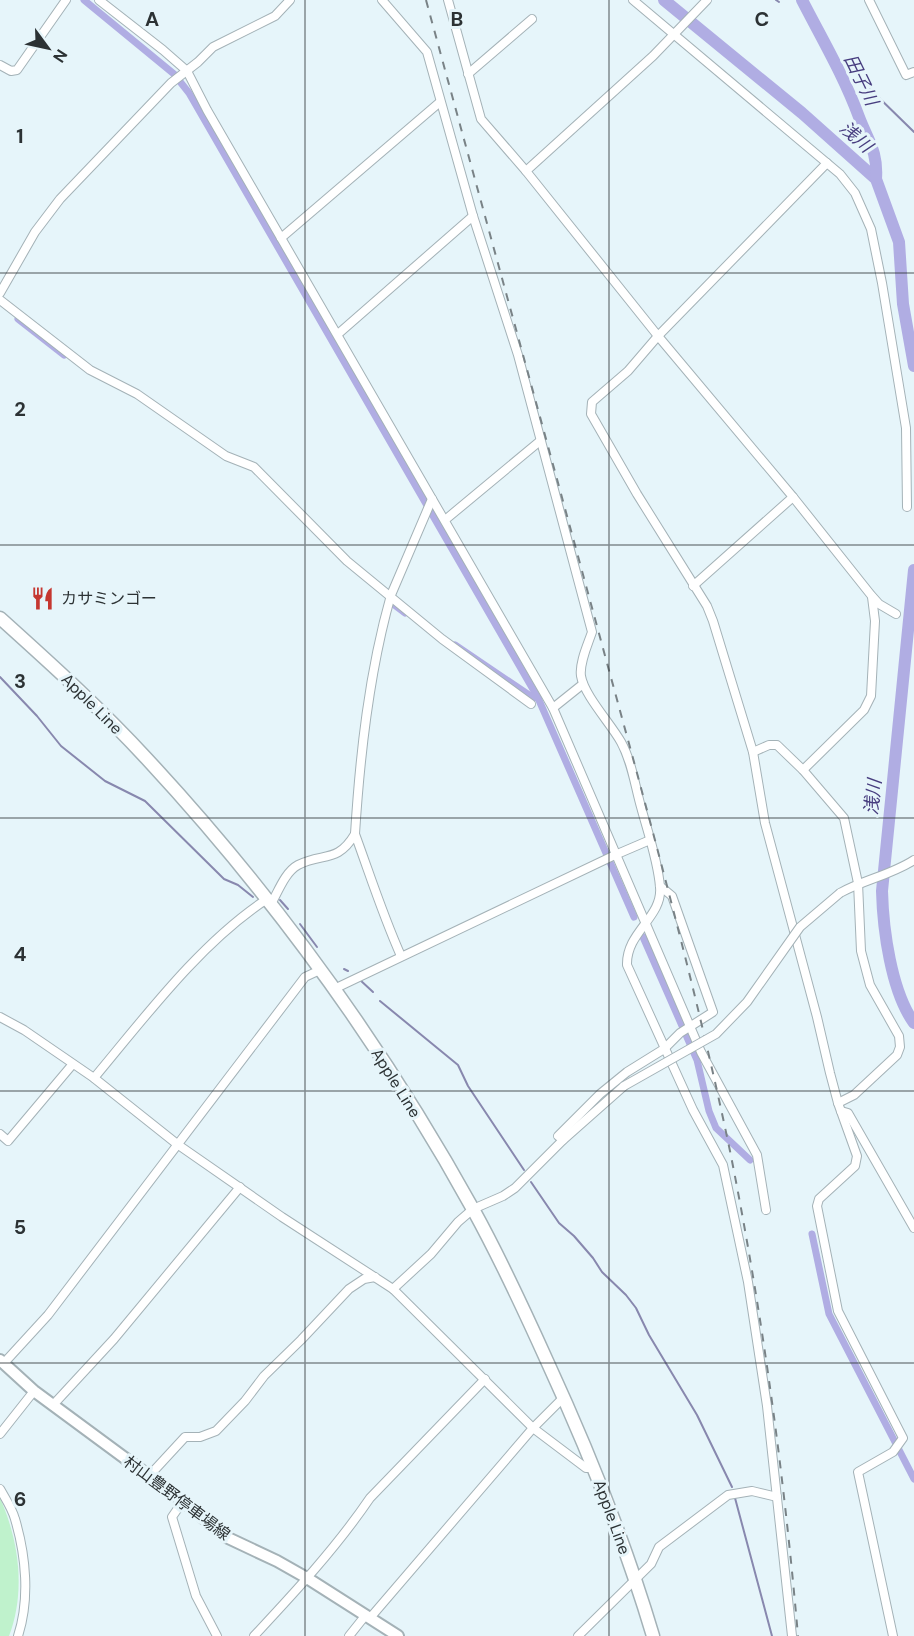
<svg xmlns="http://www.w3.org/2000/svg" width="914" height="1636" viewBox="0 0 914 1636" font-family="'DM Sans','Noto Sans JP',sans-serif">
	<style>
		.green { fill: #bff2cc }
		.lines { fill: none; stroke-linecap: round; stroke-linejoin: round }
		.stream { stroke: #8888ae; stroke-width: 2 }
		.canal { stroke: #b0ade3; stroke-width: 7 }
		.river { stroke: #b0ade3; stroke-width: 12 }
		.minor-casing { stroke: #a4b2b7; stroke-width: 10 }
		.major-casing { stroke: #a4b2b7; stroke-width: 14 }
		.highway-casing { stroke: #a4b2b7; stroke-width: 15 }
		.minor { stroke: #fff; stroke-width: 8 }
		.major { stroke: #fff; stroke-width: 10 }
		.highway { stroke: #fff; stroke-width: 12 }
		.rail { stroke: #798286; stroke-width: 2; stroke-dasharray: 8 8; stroke-linecap: butt }
		.minor-bridge-casing { stroke: #a4b2b7; stroke-width: 10; stroke-linecap: butt }
		.minor-bridge { stroke: #fff; stroke-width: 8 }
		.grid { fill: none; stroke: #2c3234; stroke-width: 1.5; stroke-opacity: 0.55 }
		.labels { text-anchor: middle; dominant-baseline: central; stroke-width: 6; stroke-linejoin: round; paint-order: stroke }
		.poi-label { font-size: 16px; fill: #2c3234; stroke: #e6f5fa; text-anchor: start }
		.street-label { font-size: 16px; fill: #2c3234; stroke: #e6f5fa }
		.water-label { font-size: 18px; font-style: italic; fill: #473d7f; stroke: #e6f5fa }
		.grid-label { font-size: 20px; text-anchor: middle; font-weight: bold; fill: #2c3234; stroke: #e6f5fa; stroke-width: 6; stroke-linejoin: round; paint-order: stroke }
	</style>
	<rect width="100%" height="100%" fill="#e6f5fa"/>
	<!-- green -->
	<path class="green" d="M0 1498C19 1541 26 1591 9 1636H0Z"/>
	<g class="lines">
		<!-- stream -->
		<g class="stream">
			<polyline points="776,0 779,2"/>
			<polyline points="870,89 914,132"/>
			<polyline points="0,677 37,716 61,746 105,781 145,801 224,879 238,885 253,897"/>
			<polyline points="280,900 288,909"/>
			<polyline points="300,924 317,947"/>
			<polyline points="344,969 348,971"/>
			<polyline points="359,979 373,992"/>
			<polyline points="380,1001 458,1065 468,1086 524,1170"/>
			<polyline points="531,1182 559,1223 574,1236 593,1258 602,1272 626,1295 636,1308 649,1335 697,1415 732,1487"/>
			<polyline points="735,1498 772,1636"/>
		</g>
		<!-- canal -->
		<g class="canal">
			<polyline points="84,0 174,74 189,93 538,698 634,917"/>
			<polyline points="18,319 64,355"/>
			<polyline points="393,604 405,613"/>
			<polyline points="455,645 532,697 538,698"/>
			<polyline points="643,937 697,1060 709,1111 716,1128 750,1160"/>
			<polyline points="812,1234 829,1314 914,1479"/>
		</g>
		<!-- river -->
		<g class="river">
			<polyline points="664,0 802,113 876,179 899,242 903,304 914,366"/>
			<path d="M802 0C822 39 844 76 859 117 868 141 878 151 876 179"/>
			<path d="M914 570 882 891C883 929 891 991 914 1023"/>
		</g>
		<defs>
			<g id="minor">
				<polyline points="99,0 163,50 187,71 207,110 553,708 701,1052 757,1155 766,1210"/>
				<path d="M382 0 427 52 473 216 518 355 592 632C588 644 579 663 581 676 584 695 611 724 621 742 632 762 635 786 641 807 648 833 658 861 660 887 663 917 626 932 627 965L693 1110 723 1165 748 1282 767 1406 792 1636"/>
				<polyline points="448,0 481,119 526,171 658,336 793,497 871,595 879,604 896,614"/>
				<polyline points="633,0 840,174 855,193 871,229 882,283 906,428 907,507"/>
				<polyline points="869,0 906,75 914,72"/>
				<polyline points="0,65 11,71 17,70 66,0"/>
				<polyline points="468,74 532,19"/>
				<polyline points="827,163 658,336 628,371 592,402 591,414 637,494 707,606 713,621 753,752 765,823 817,1017 830,1073 838,1103 857,1156 855,1166 819,1199 817,1206 838,1311 903,1438 893,1452 858,1472 893,1636"/>
				<polyline points="526,171 653,56 707,0"/>
				<polyline points="281,238 440,102"/>
				<polyline points="0,293 35,232 60,199 171,83 198,62 213,47 275,16 290,0"/>
				<polyline points="0,300 90,370 137,394 226,456 254,467 347,561 442,639 531,704"/>
				<polyline points="338,334 473,216"/>
				<polyline points="445,520 540,441"/>
				<polyline points="693,586 793,497"/>
				<polyline points="553,708 583,684"/>
				<polyline points="753,752 769,745 777,745 803,770 844,818 858,883 861,951 870,985 899,1036 900,1047 897,1055 854,1095 838,1103"/>
				<polyline points="803,770 864,710 871,696 875,621 872,597"/>
				<path d="M355 834C370 875 383 916 401 956"/>
				<path d="M840 893C863 880 891 875 914 860"/>
				<path d="M271 904C278 892 285 872 298 865 323 852 337 864 355 834 360 754 369 672 391 595L432 499"/>
				<polyline points="334,989 615,855 650,840"/>
				<polyline points="0,1017 24,1030 94,1078 177,1144 282,1217 393,1289 533,1428 586,1468 594,1468"/>
				<path d="M94 1078C145 1017 200 943 267 899"/>
				<polyline points="841,1111 848,1113 914,1228"/>
				<polyline points="0,1134 8,1141 72,1065"/>
				<polyline points="563,1140 558,1136 600,1094 627,1072 664,1049 680,1033 713,1012 672,896 660,886"/>
				<polyline points="393,1289 431,1254 458,1222 473,1209 503,1196 515,1188 563,1140 624,1086"/>
				<polyline points="4,1363 48,1315 305,977 320,970"/>
				<polyline points="53,1405 114,1339 240,1187"/>
				<polyline points="0,1434 34,1391"/>
				<polyline points="149,1476 185,1437 200,1437 216,1431 245,1401 264,1376 301,1340 349,1289 364,1279 375,1277"/>
				<path d="M0 1489C5 1498 12 1508 15 1519 26 1556 30 1599 18 1636"/>
				<polyline points="183,1501 172,1517 196,1596 217,1636"/>
				<polyline points="370,1618 533,1428 564,1397"/>
				<path d="M254 1636C295 1592 336 1548 370 1498L485 1379"/>
				<polyline points="349,1636 365,1616"/>
				<polyline points="578,1636 651,1564 659,1547 728,1495 752,1491 777,1497"/>
			</g>
			<polyline id="major" points="0,1360 34,1391 183,1501 226,1537 277,1561 307,1578 398,1636"/>
			<path id="highway" d="M0 618C50 663 101 709 147 759 273 895 384 1048 474 1211 501 1260 524 1310 547 1361 588 1450 625 1542 653 1636"/>
		</defs>
		<!-- minor casing -->
		<use href="#minor" class="minor-casing"/>
		<!-- major casing -->
		<use href="#major" class="major-casing"/>
		<!-- highway casing -->
		<use href="#highway" class="highway-casing"/>
		<!-- minor -->
		<use href="#minor" class="minor"/>
		<!-- major -->
		<use href="#major" class="major"/>
		<!-- highway -->
		<use href="#highway" class="highway"/>
		<!-- rail -->
		<path class="rail" d="M426 0C485 217 545 434 604 652 649 817 695 983 730 1151 762 1311 784 1474 798 1636"/>
		<defs>
			<polyline id="minor-bridge" points="624,1086 716,1034 747,1002 800,927 840,893"/>
		</defs>
		<!-- minor-bridge casing -->
		<use href="#minor-bridge" class="minor-bridge-casing"/>
		<!-- minor-bridge -->
		<use href="#minor-bridge" class="minor-bridge"/>
	</g>
	<!-- grid -->
	<path class="grid" d="M305 0V1636M609 0V1636M0 273H914M0 545H914M0 818H914M0 1091H914M0 1363H914"/>
	<!-- icons -->
	<defs>
		<symbol id="restaurant-bare" viewBox="-9 -9 18 18"><path d="M-5-6h1v4h1v-4h1v4h1v-4h1v5L-1.5 .5V6h-2V.5L-5-1ZM5-6V6H3V1.5H1.5Q1.5-4 5-6Z" fill="#c53730" stroke="#e6f5fa" stroke-width="2.5" paint-order="stroke"/></symbol>
	</defs>
	<g fill-rule="evenodd">
		<use href="#restaurant-bare" x="26" y="582" width="33" height="33"/>
	</g>
	<g class="labels">
		<!-- poi labels -->
		<g class="poi-label">
			<text x="61" y="598">カサミンゴー</text>
		</g>
		<!-- street labels -->
		<g class="street-label">
			<text transform="translate(92 704) rotate(45)">Apple Line</text>
			<text transform="translate(396 1083) rotate(58)">Apple Line</text>
			<text transform="translate(177 1498) rotate(37)">村山豊野停車場線</text>
			<text transform="translate(612 1517) rotate(70)">Apple Line</text>
		</g>
		<!-- water labels -->
		<g class="water-label">
			<text transform="translate(861 80) rotate(64)">田子川</text>
			<text transform="translate(856 137) rotate(42)">浅川</text>
			<text transform="translate(873 797) rotate(-84)">浅川</text>
		</g>
	</g>
	<g class="grid-label">
		<text x="152" y="26">A</text>
		<text x="457" y="26">B</text>
		<text x="762" y="26">C</text>
		<text x="20" y="143">1</text>
		<text x="20" y="416">2</text>
		<text x="20" y="688">3</text>
		<text x="20" y="961">4</text>
		<text x="20" y="1234">5</text>
		<text x="20" y="1506">6</text>
	</g>
	<!-- north arrow -->
	<g transform="translate(48 48) rotate(123)" stroke="#e6f5fa" stroke-width="4.5" paint-order="stroke">
	<path d="M0-4.5L10 22L0 15L-10 22Z" fill="#2c3234"/>
	<text y="-9" font-size="16" font-weight="bold" text-anchor="middle" fill="#2c3234">N</text>
	</g>
</svg>
